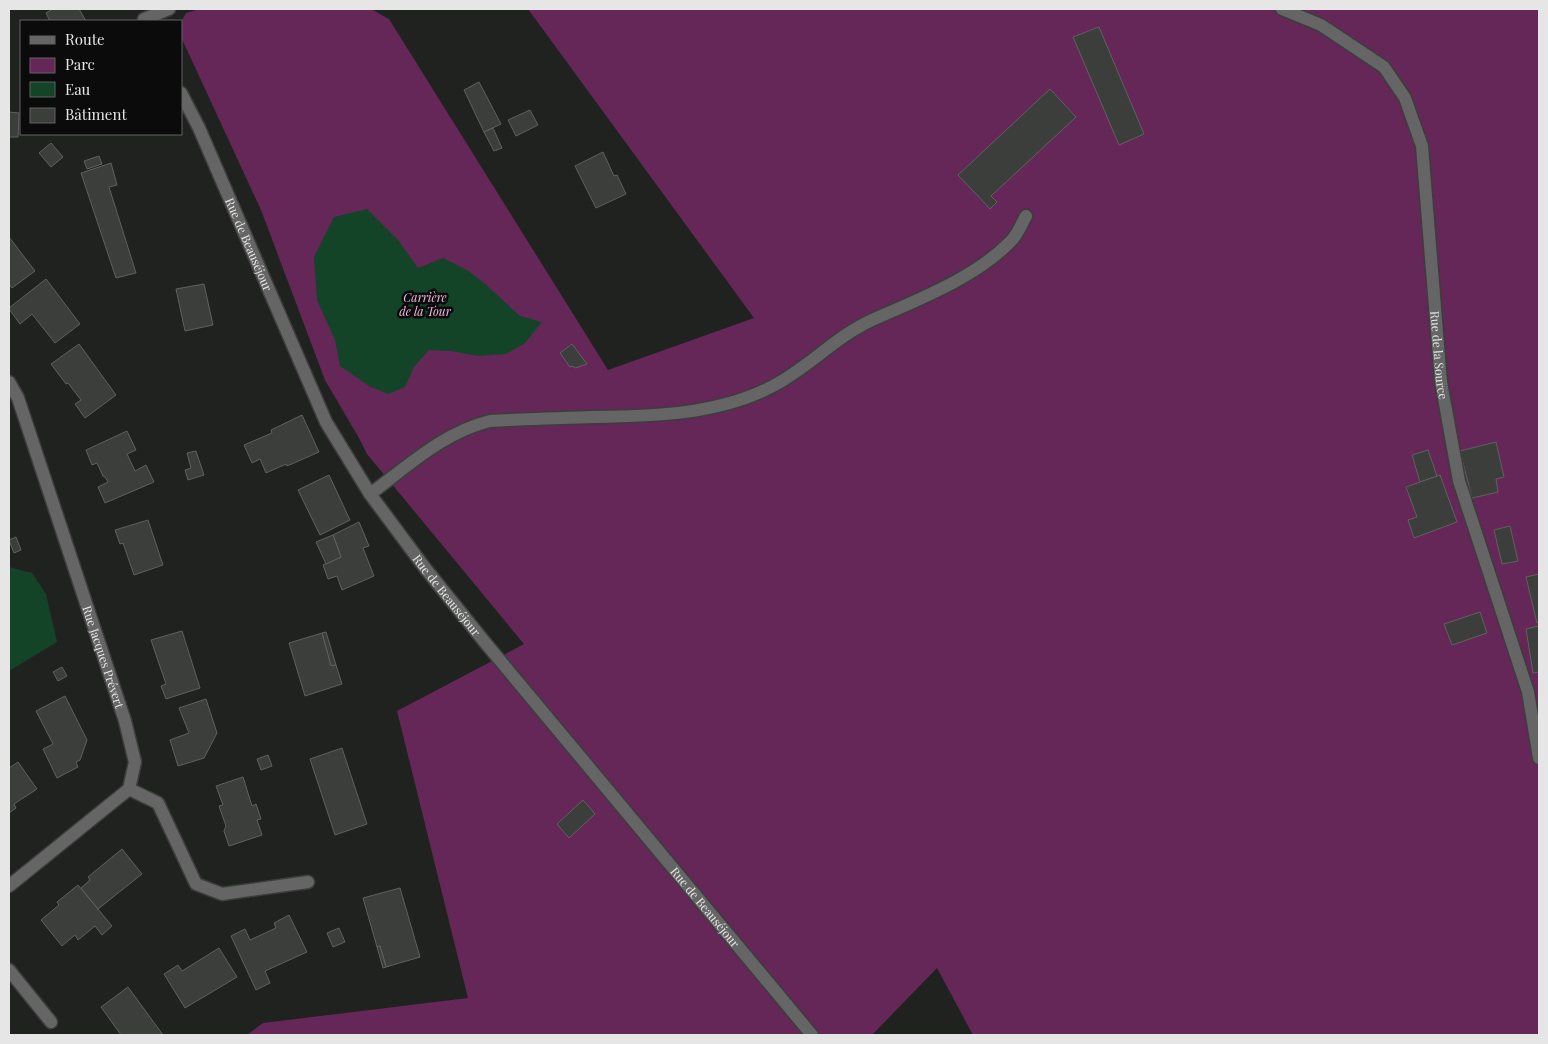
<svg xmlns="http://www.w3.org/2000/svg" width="1548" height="1044" viewBox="0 0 1548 1044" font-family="'Playfair Display',serif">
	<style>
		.green { fill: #652757 }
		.water { fill: #134427 }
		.building { fill: #3c3e3c; stroke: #5f6160 }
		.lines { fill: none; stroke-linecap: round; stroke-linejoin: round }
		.minor-casing { stroke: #3c3d3c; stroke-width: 15 }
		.minor { stroke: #666565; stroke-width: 12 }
		.labels { text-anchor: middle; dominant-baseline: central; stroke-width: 5; stroke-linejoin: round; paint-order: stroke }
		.street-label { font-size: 12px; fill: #e5e6e5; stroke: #0a0b0a }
		.park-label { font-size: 12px; font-style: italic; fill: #f6b8e4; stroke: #0a0b0a }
	</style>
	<rect width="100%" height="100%" fill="#202220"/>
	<!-- green -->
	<polygon class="green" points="200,9 371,9 389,19 608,370 754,318 528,9 1539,9 1539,1035 973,1035 937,968 872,1035 247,1035 263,1023 468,998 397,711 524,644 367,454 359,438 325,380 261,210 181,37 181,22 186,13"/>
	<!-- water -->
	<g class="water">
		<polygon points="367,209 398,240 418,268 443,258 467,270 484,283 520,316 542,322 525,343 506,354 478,356 451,351 429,350 414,367 405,387 388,394 369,386 340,366 335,340 317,300 314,257 334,217"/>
		<polygon points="9,567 32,573 46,594 57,642 9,671"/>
	</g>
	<!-- building -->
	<g class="building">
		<polygon points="50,9 79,9 86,21 50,21 46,13 51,10"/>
		<polygon points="1099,27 1144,134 1119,145 1073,37"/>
		<polygon points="479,82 501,124 484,132 464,90"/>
		<polygon points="1050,89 1076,117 991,196 997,202 990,209 958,175"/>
		<polygon points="530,110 538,125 516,136 508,120"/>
		<polygon points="9,112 19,113 18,137 9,137"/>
		<polygon points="493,128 502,148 494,151 484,132"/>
		<polygon points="51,143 63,157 51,167 39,153"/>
		<polygon points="603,152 614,176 617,175 626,194 596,208 575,166"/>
		<polygon points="99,156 102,164 87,169 84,161"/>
		<polygon points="111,163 117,185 109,187 136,273 116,278 81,173"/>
		<polygon points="9,237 35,271 12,288 9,284"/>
		<polygon points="46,279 80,324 55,343 32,314 20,324 9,309 9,308"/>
		<polygon points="204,284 213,325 185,331 176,289"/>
		<polygon points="79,344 116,395 85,418 75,404 81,400 68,383 66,384 51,364"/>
		<polygon points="572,344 587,364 575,368 573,366 570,367 560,353"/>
		<polygon points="302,415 319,452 287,466 286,464 266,473 260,459 252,463 244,445 272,433 271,430"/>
		<polygon points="127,431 136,450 127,454 135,471 146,465 154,482 105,503 98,487 108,482 105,477 103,476 97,463 92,465 86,450"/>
		<polygon points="1496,442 1504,477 1496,479 1498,492 1472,498 1460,451"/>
		<polygon points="1428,450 1437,476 1420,482 1412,455"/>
		<polygon points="196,451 204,475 188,480 185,470 191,468 187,453"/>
		<polygon points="329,475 350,520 320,535 298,490"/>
		<polygon points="1440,475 1457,522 1414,538 1408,520 1417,517 1406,487"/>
		<polygon points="148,520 163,565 134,575 123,543 120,544 115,530"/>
		<polygon points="359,522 369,546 363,548 374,576 342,590 337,576 328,579 323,565 341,557 333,535"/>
		<polygon points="1510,526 1518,561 1502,564 1494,530"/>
		<polygon points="333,535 341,557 326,564 316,542"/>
		<polygon points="16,537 21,550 14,553 9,540"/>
		<polygon points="1539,574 1539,622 1537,623 1526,577"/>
		<polygon points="1480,612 1487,633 1452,645 1444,624"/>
		<polygon points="1539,626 1539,672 1533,673 1526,629"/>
		<polygon points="182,631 200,688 166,699 161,686 166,684 151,640"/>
		<polygon points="326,632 336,665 331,666 322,633"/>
		<polygon points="322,633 331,666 336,665 342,684 305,696 289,643"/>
		<polygon points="62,667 67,676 58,681 53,672"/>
		<polygon points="65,696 87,740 80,760 76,762 78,767 57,778 43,749 53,744 36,711"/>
		<polygon points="206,699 217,733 204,758 178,766 170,740 189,733 179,708"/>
		<polygon points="342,748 367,824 335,835 310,759"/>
		<polygon points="268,755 272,766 261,770 257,759"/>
		<polygon points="18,762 37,789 14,804 16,808 9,813 9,768"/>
		<polygon points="243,777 252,806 256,804 261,819 257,820 262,835 229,846 224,831 226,826 219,806 223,805 216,786"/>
		<polygon points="583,800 595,814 569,838 557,824"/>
		<polygon points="122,849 142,874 98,909 81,888 90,880 88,877"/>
		<polygon points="78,885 112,926 102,935 95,926 78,940 75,935 62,946 41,920 59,905 57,902"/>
		<polygon points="400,888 420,957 386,967 380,946 377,947 363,898"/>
		<polygon points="289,915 307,952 265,971 270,983 256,990 231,936 245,929 250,940 276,928 274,923"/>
		<polygon points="339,928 345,942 333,947 327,933"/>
		<polygon points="380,946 386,967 383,968 377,947"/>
		<polygon points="219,948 237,977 185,1008 164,974 178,965 182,971"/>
		<polygon points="128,987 163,1035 121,1035 101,1007"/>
	</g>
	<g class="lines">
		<defs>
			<g id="minor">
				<path id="s1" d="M1282 9 1321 25 1384 67 1405 98 1422 146 1441 382 1459 481 1528 692 1539 758"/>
				<polyline points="144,19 169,9"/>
				<path id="s2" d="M181 93 199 128 326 422 370 494 425 568 483 640 812 1035"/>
				<path id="s3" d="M9 382 18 398 27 425 125 721 135 762 129 789 9 886"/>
				<path d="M370 494C408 466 444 432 490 421 525 419 559 418 593 417 652 416 717 415 771 387 807 369 835 337 872 320 917 300 975 278 1010 242 1017 236 1021 225 1026 216"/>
				<polyline points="129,789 158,803 196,884 222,894 308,882"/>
				<polyline points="9,970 51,1022"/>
			</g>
		</defs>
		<!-- minor casing -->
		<use href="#minor" class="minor-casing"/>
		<!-- minor -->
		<use href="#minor" class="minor"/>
	</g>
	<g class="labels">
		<!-- street labels -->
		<g class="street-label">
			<text stroke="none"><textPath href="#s2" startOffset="166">Rue de Beauséjour</textPath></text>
			<text stroke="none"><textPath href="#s1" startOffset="416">Rue de la Source</textPath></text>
			<text stroke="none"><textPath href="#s2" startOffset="571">Rue de Beauséjour</textPath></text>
			<text stroke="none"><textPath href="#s3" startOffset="291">Rue Jacques Prévert</textPath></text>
			<text stroke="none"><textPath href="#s2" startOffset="976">Rue de Beauséjour</textPath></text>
		</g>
		<!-- park labels -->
		<g class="park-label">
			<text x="425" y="297">Carrière<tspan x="425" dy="14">de la Tour</tspan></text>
		</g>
	</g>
	<!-- border -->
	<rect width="1548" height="1044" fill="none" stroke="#e5e6e5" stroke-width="20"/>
	<!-- legend -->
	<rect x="20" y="20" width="162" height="115" fill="#0a0b0a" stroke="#626362"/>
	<rect x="30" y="36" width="25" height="8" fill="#666565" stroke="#626362"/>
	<text x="65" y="45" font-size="15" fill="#e5e6e5">Route</text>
	<rect x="30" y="58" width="25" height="15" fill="#652757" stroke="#626362"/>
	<text x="65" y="70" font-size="15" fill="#e5e6e5">Parc</text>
	<rect x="30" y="82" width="25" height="15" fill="#134427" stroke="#626362"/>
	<text x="65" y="95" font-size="15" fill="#e5e6e5">Eau</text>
	<rect x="30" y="108" width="25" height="15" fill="#3c3e3c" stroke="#626362"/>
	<text x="65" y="120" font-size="15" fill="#e5e6e5">Bâtiment</text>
</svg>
